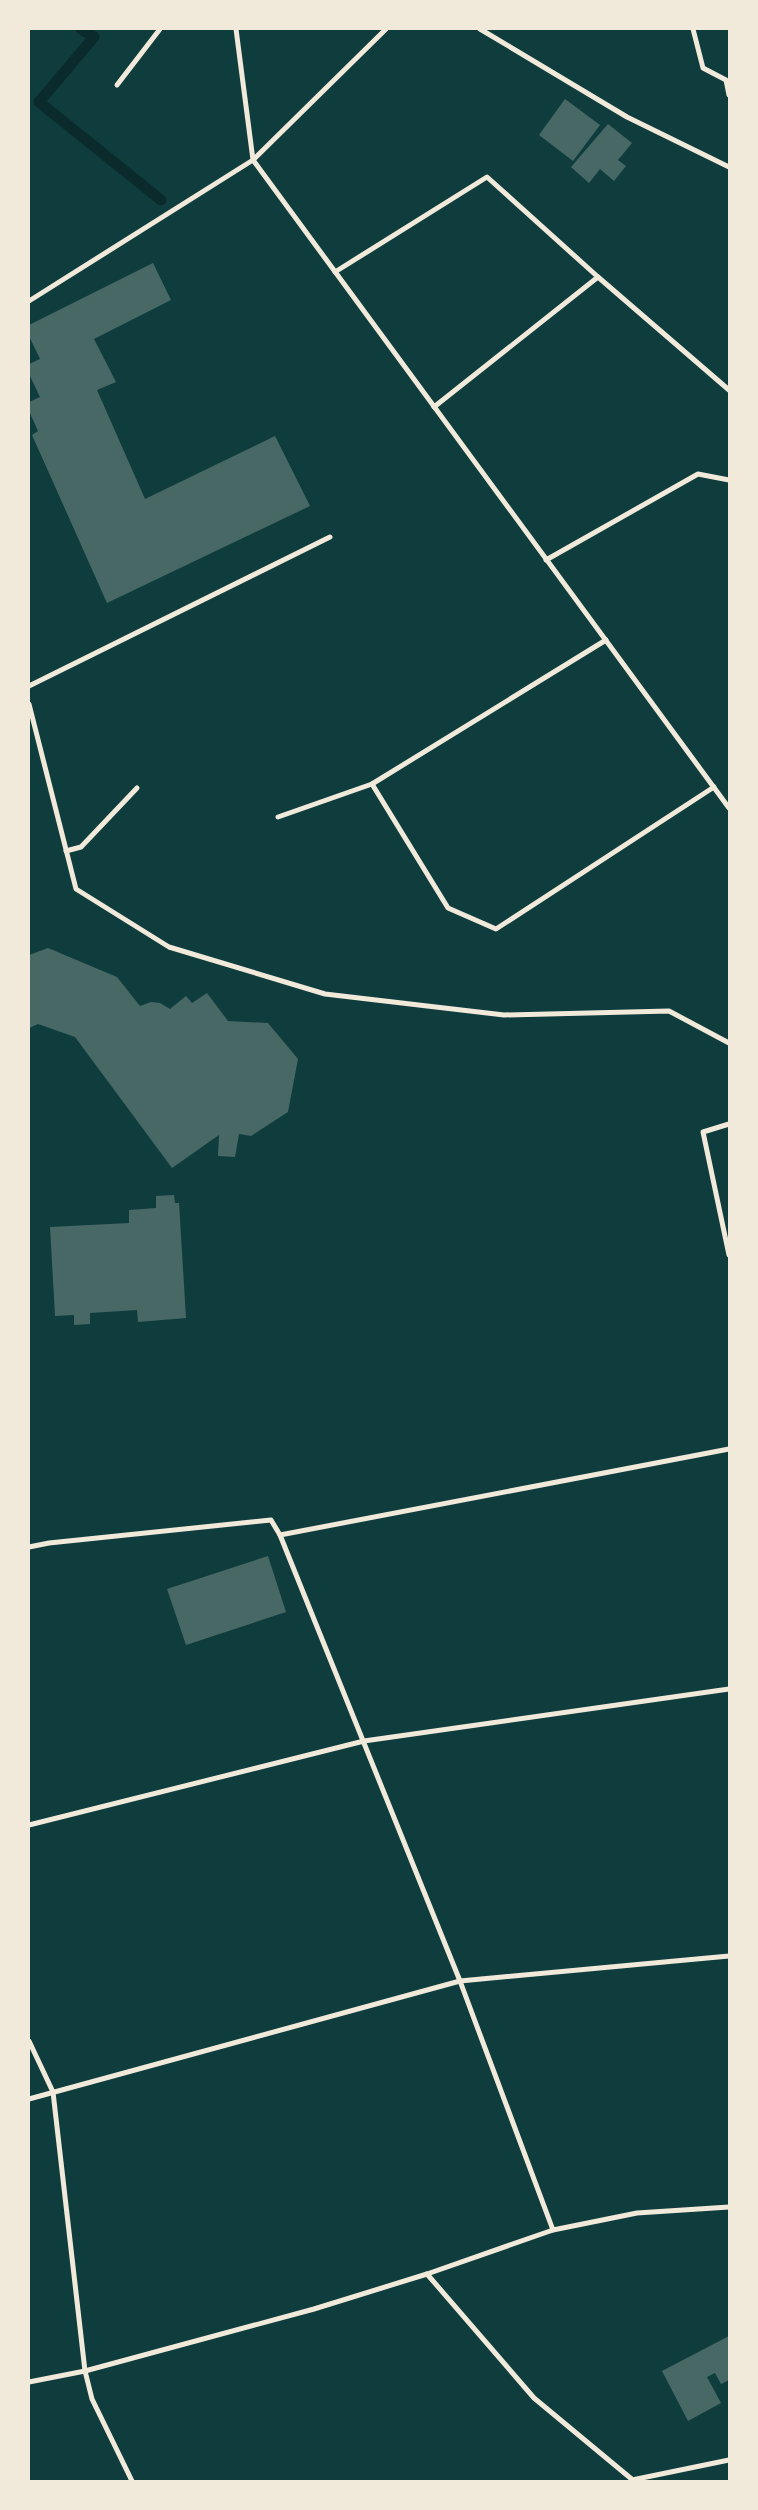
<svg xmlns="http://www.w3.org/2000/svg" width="758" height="2510" viewBox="0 0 758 2510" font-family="Rubik,sans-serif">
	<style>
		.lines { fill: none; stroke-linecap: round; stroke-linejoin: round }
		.stream { stroke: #0a2a2b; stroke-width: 11 }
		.building { fill: #486865 }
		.minor { stroke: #f1e9da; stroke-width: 5 }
	</style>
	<rect width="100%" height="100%" fill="#0f3d3e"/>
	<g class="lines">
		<!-- stream -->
		<polyline class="stream" points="81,29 94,37 39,102 161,200"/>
	</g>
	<!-- building -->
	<g class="building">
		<polygon points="565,99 600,125 573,161 539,135"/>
		<polygon points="608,124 632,143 618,160 626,166 614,181 600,169 589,183 571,167"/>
		<polygon points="153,263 171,300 94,339 116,382 97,390 145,499 275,436 310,506 107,603 32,435 38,431 29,411 29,402 40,397 29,374 29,364 40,359 29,336 29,325"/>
		<polygon points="48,948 117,977 140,1006 151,1002 160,1003 170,1009 186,996 192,1003 207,993 228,1021 268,1023 298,1059 288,1112 251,1136 239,1134 235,1157 218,1156 219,1135 172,1168 75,1037 38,1024 29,1028 29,955"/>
		<polygon points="174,1195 175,1203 179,1203 186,1318 138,1322 137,1310 90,1313 90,1324 74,1325 74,1315 55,1316 50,1227 129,1223 129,1210 156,1208 156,1196"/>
		<polygon points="268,1556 286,1612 186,1645 167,1589"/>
		<polygon points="729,2336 729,2380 721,2384 715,2373 707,2377 721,2403 688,2421 662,2371"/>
	</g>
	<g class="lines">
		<!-- minor -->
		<g class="minor">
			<polyline points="236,29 253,160 729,808"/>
			<polyline points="480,29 627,117 729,167"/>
			<polyline points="693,29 703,68 726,80 729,95"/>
			<polyline points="117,85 160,29"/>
			<polyline points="335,272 487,177 598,277 434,407"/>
			<polyline points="598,277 729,390"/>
			<polyline points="29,301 253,160 386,29"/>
			<polyline points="546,560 698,474 729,480"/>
			<polyline points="29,686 330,537"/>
			<polyline points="29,704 76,889 169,947 325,994 504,1015 669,1011 729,1043"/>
			<polyline points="372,784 448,908 496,929 714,787"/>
			<polyline points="278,817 372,784 606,640"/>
			<polyline points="66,851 81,847 137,788"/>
			<polyline points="729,1124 703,1132 729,1255"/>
			<polyline points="280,1535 460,1981 553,2230"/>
			<polyline points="29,1547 49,1543 271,1520 280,1535 729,1449"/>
			<polyline points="29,1825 364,1741 729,1689"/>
			<polyline points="29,2041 53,2092 85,2371 92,2399 132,2481"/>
			<polyline points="29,2099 460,1981 729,1956"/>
			<polyline points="427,2274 534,2398 634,2481"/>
			<polyline points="29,2382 85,2371 314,2309 427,2274 553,2230 637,2213 729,2207"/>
			<polyline points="632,2480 729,2460"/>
		</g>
	</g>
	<!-- border -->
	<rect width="758" height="2510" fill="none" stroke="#f1e9da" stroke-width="60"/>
</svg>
